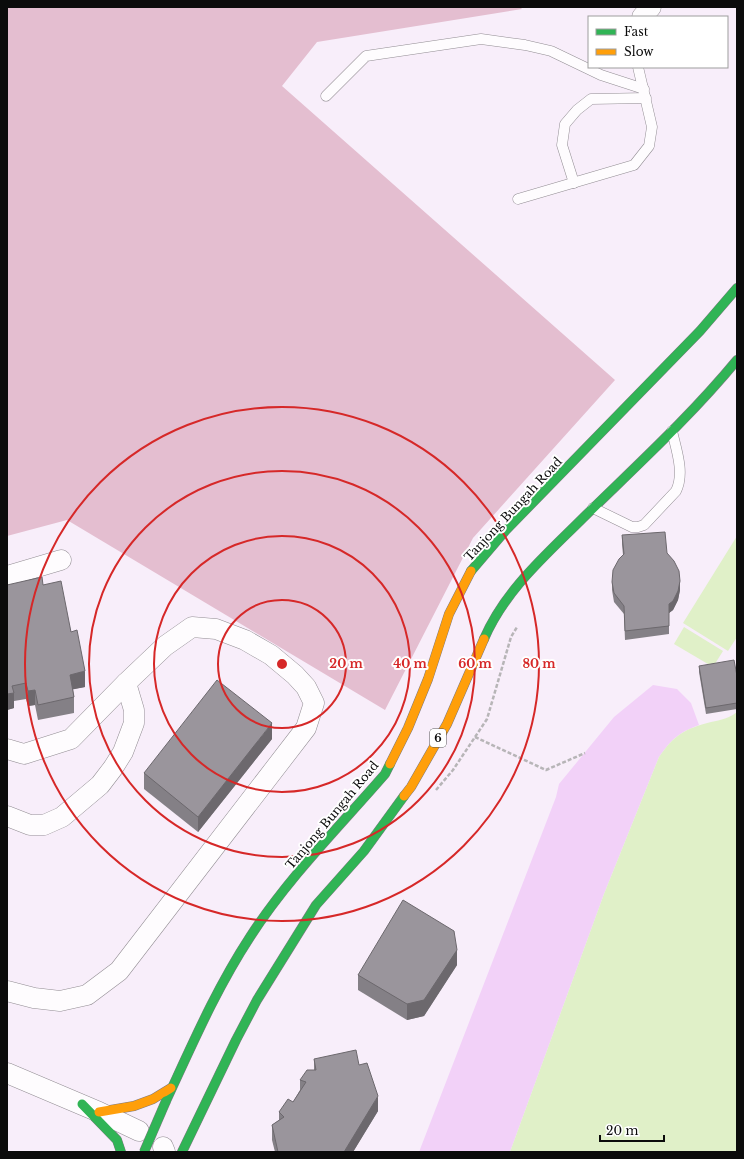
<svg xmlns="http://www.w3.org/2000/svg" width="744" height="1159" viewBox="0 0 744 1159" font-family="'Libre Baskerville',serif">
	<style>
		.forest { fill: #e4bed0 }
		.sand { fill: #f2d1f8 }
		.water { fill: #e0f0c8 }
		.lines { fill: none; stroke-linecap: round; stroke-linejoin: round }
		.lane-casing { stroke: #928d93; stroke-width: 11 }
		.street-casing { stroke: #928d93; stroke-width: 21 }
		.fast-casing { stroke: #7f7a80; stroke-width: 10 }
		.slow-casing { stroke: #7f7a80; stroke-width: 10 }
		.path { stroke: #b7b5b7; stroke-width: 2.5; stroke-dasharray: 4 2; stroke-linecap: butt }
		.lane { stroke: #fefcfe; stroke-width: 10 }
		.street { stroke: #fefcfe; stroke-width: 20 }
		.fast { stroke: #30b455; stroke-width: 9 }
		.slow { stroke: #ff9f0a; stroke-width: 9 }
		.fast-bridge-casing { stroke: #7f7a80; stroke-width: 10; stroke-linecap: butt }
		.fast-bridge { stroke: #30b455; stroke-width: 9 }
		.wall { fill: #848086 }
		.shaded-wall { fill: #6c686d }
		.building { fill: #9a959c; stroke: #6c686d }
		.ring { fill: none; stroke: #d62828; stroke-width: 2 }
		.labels { text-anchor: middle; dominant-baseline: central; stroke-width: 4; stroke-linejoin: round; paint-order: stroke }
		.shield { fill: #fff; stroke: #545454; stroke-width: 1 }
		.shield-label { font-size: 11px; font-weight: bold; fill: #0b0b0b }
		.street-label { font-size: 12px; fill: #0b0b0b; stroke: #fff }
		.centre { fill: #d62828; stroke: #fff; stroke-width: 2 }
		.ring-label { font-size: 12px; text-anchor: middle; font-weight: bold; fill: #d62828; stroke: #fff; stroke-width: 4; stroke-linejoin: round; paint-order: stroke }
	</style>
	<rect width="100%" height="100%" fill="#f8eefa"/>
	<!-- forest -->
	<polygon class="forest" points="7,7 520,7 522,9 317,42 282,86 615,380 473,538 385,710 67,520 7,536"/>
	<!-- sand -->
	<path class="sand" d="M653 685 677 689 691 703 699 725C678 733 672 739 659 757L604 894 510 1152H419L556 797 559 784 614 717Z"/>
	<!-- water -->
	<g class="water">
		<polygon points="737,536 737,637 728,651 683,623"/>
		<polygon points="684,627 723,651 713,667 674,644"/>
		<path d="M737 712V1152H510L604 894 659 757C675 734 685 729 711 722 721 720 730 718 737 712Z"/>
	</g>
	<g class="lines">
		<defs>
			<g id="lane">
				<polyline points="326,96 366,56 481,39 525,45 551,51 601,75 644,89"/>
				<polyline points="574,183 562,145 565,124 577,110 591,99 646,98"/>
				<polyline points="518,199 634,165 649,146 652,127 638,67"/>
				<path d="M593 508 632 527H638L644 525 676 491C685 473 676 449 672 431"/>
			</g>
			<g id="street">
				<polyline points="642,17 651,7"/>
				<polyline points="7,576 61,560"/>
				<polyline points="7,749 24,754 71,739 126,683 165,646 192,627 216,629 245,640 271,655 295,675 306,687 314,703 306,728 119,971 87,995 60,1001 34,998 7,991"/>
				<polyline points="7,816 30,825 44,825 62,817 100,785 113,768 123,752 134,723 134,710 126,683"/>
				<polyline points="7,1073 99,1112 139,1131"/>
				<polyline points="163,1147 165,1152"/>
			</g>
			<g id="fast">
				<polyline points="471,571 506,530 700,331 737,288"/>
				<path d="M484 639C505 590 546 555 583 518 635 467 690 417 737 360"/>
				<path d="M166 1101C192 1045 216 989 250 937 288 878 339 827 385 774L390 764"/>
				<polyline points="82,1104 117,1140 121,1152"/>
				<polyline points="182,1152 236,1040 257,1000 316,905 364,851 404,796"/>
			</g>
			<g id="slow">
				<polyline points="390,764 408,728 428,679 449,614 471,571"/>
				<polyline points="404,796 411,787 447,724 484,639"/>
				<polyline points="99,1112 134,1106 153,1099 171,1088"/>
			</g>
		</defs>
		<!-- lane casing -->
		<use href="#lane" class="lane-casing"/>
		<!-- street casing -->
		<use href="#street" class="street-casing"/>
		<!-- fast casing -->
		<use href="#fast" class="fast-casing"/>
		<!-- slow casing -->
		<use href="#slow" class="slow-casing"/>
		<!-- path -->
		<g class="path">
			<polyline points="475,737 546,770 585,753"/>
			<polyline points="436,790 453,770 487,719 511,637 517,627"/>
		</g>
		<!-- lane -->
		<use href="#lane" class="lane"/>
		<!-- street -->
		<use href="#street" class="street"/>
		<!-- fast -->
		<use href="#fast" class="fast"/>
		<!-- slow -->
		<use href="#slow" class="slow"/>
		<defs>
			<polyline id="fast-bridge" points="144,1152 166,1101"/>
		</defs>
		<!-- fast-bridge casing -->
		<use href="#fast-bridge" class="fast-bridge-casing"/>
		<!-- fast-bridge -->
		<use href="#fast-bridge" class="fast-bridge"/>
	</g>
	<!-- wall -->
	<g class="wall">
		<polygon points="622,535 667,553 680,590 678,600 673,610 669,613 669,634 625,640 624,614 614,602 612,590 612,582 623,555 622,544"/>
		<polygon points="7,585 43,585 71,632 85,687 73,689 74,697 74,713 38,720 35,705 28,706 26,699 14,701 14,708 7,710"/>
		<polygon points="699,666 737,676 737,709 706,714 699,672"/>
		<polygon points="272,739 198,832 144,789 144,773"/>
		<polygon points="457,965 424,1016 407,1020 358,990 358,975"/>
		<polygon points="314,1059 359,1065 378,1111 353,1152 275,1152 272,1140 272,1125 279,1120 279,1112 293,1102 300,1090 300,1080 314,1070"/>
	</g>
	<!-- shaded-wall -->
	<g class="shaded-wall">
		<polygon points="680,581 680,590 678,600 673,610 669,613 669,604"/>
		<polygon points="85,671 85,687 70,690 70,675"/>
		<polygon points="35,690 35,705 28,706 28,691"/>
		<polygon points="14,693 14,708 7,710 7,694"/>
		<polygon points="272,723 272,739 198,832 198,817"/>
		<polygon points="457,950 457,965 424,1016 407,1020 407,1004"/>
		<polygon points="378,1096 378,1111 353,1152 344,1152"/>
	</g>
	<!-- building -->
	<g class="building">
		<polygon points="665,532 667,553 674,561 679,571 680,581 678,591 673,601 669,604 669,626 625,631 624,606 614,593 612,582 613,570 619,559 624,554 622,535"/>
		<polygon points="42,577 43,585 61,581 71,632 77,630 85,671 70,675 74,697 38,705 35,690 28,691 26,683 12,686 14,693 7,694 7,585"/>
		<polygon points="734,660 737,676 737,703 706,708 699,666"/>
		<polygon points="217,680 272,723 198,817 144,773"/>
		<polygon points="403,900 454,931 457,950 424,1000 407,1004 358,975"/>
		<polygon points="356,1050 359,1065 367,1063 378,1096 344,1152 278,1152 272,1125 284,1117 279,1112 288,1099 293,1102 306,1082 300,1080 307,1070 316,1070 314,1059"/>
	</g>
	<!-- distance rings -->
	<g class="ring">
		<circle cx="282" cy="664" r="64"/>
		<circle cx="282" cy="664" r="128"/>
		<circle cx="282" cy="664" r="193"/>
		<circle cx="282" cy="664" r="257"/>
	</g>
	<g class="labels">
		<!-- shield labels -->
		<rect class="shield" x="430" y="729" width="16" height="18" rx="3"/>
		<g class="shield-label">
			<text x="438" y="738">6</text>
		</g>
		<!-- street labels -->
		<g class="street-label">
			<text transform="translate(513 509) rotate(-47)">Tanjong Bungah Road</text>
			<text transform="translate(332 815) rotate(-50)">Tanjong Bungah Road</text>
		</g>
	</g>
	<circle cx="282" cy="664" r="6" class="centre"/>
	<g class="ring-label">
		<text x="346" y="668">20 m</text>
		<text x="410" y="668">40 m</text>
		<text x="475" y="668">60 m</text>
		<text x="539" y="668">80 m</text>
	</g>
	<!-- border -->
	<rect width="744" height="1159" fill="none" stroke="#0b0b0b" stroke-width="16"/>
	<!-- legend -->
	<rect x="588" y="16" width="140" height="52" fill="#ffffff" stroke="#9d9d9d"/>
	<rect x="596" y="29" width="20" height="6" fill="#30b455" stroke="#9d9d9d"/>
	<text x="624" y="36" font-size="12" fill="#0b0b0b">Fast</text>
	<rect x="596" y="49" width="20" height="6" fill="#ff9f0a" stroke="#9d9d9d"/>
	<text x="624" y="56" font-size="12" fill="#0b0b0b">Slow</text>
	<!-- scale -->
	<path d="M600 1135v6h64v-6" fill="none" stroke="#0b0b0b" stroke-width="2"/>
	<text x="606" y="1135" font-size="12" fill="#0b0b0b" stroke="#ffffff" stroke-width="3" paint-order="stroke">20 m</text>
</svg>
